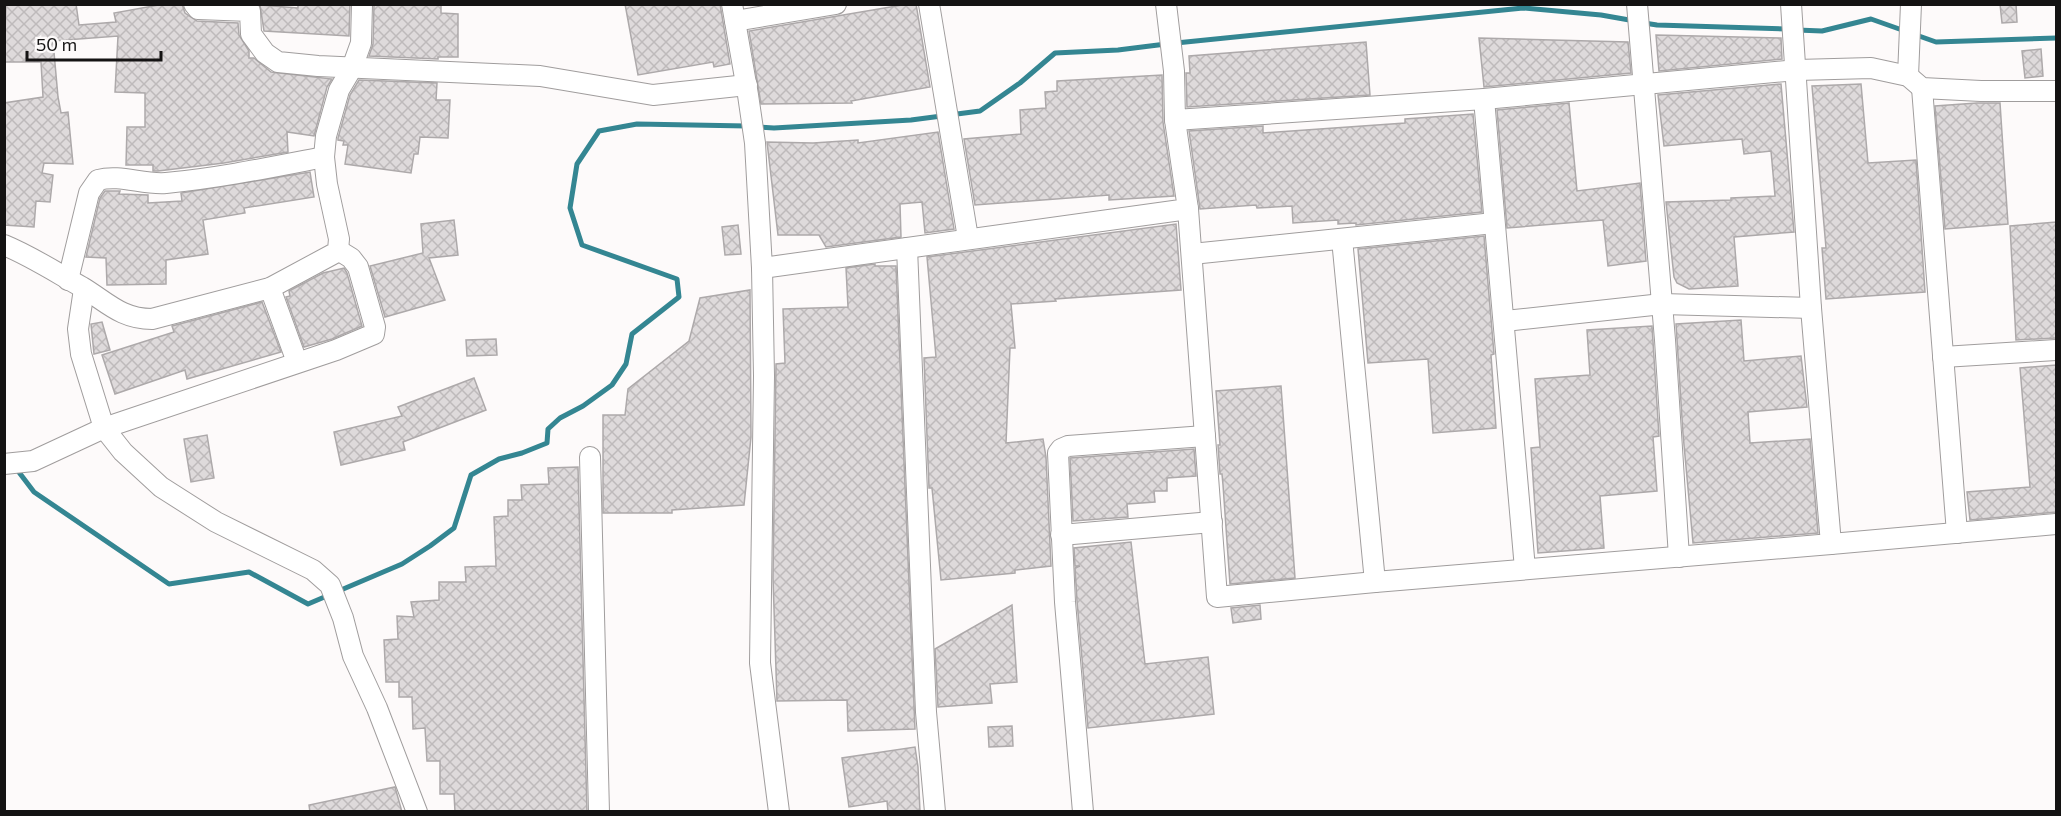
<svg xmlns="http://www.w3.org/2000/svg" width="2061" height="816" viewBox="0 0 2061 816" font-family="Commissioner,sans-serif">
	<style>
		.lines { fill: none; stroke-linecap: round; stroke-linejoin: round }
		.stream { stroke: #348692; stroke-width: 5 }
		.building { fill: url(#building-cross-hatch); stroke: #ada9aa; stroke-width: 1.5 }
		.minor-casing { stroke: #a09d9d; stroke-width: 22 }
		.minor { stroke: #fff; stroke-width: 20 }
	</style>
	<defs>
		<pattern id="building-cross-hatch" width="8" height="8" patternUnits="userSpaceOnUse" patternTransform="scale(1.5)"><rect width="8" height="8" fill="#dedadb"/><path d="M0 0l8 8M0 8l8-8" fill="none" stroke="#bebabb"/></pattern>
	</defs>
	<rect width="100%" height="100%" fill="#fdfafa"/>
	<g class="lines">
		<!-- stream -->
		<g class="stream">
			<polyline points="1644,23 1657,25 1787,29"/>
			<polyline points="1797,30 1822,31 1871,19 1936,42 2056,38"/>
			<polyline points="1176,43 1523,8 1601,15 1635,21"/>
			<polyline points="756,127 774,128 911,120 980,111 1020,83 1055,53 1118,50 1166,44"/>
			<polyline points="15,467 34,492 169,584 249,572 308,604 402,564 430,546 454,528 471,475 499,459 522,453 547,443 548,429 560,418 583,406 612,385 626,364 632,334 679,297 677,279 582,245 570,208 577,164 599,131 637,124 747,126"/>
		</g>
	</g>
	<!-- building -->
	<g class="building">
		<polygon points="6,4 76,4 79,25 116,22 114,13 164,4 182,4 185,13 197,21 238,23 239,35 249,51 249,58 254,58 271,72 332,79 327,87 314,136 287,132 288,152 224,163 158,171 153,171 153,165 126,165 127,127 145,127 145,93 115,92 118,36 53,41 58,97 61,113 68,112 73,164 44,163 42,173 53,175 50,202 36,201 34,227 4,225 4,103 43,97 41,62 4,62"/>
		<polygon points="298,4 350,4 349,36 264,31 260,5 298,8"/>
		<polygon points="374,4 441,4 441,13 458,14 458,57 438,57 438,59 369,56 373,44"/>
		<polygon points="625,4 720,4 730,64 714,67 713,62 638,75"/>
		<polygon points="908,4 916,4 930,87 851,101 852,103 761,104 749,31"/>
		<polygon points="2000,4 2016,4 2017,22 2002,23"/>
		<polygon points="1656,35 1781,38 1782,59 1659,71"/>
		<polygon points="1479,38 1628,42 1631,73 1484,87"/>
		<polygon points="1366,42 1370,95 1187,107 1186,73 1190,73 1189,56"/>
		<polygon points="2041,49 2043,76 2025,78 2022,51"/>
		<polygon points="1162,75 1163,122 1174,196 1109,200 1109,195 975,205 964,139 1021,134 1020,110 1046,108 1045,92 1057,91 1057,81"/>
		<polygon points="359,80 437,83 436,100 450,100 448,138 420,137 418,154 414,154 411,173 345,164 348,145 343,145 344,141 338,140 338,138 350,95"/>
		<polygon points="1781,84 1794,232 1734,237 1738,286 1689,289 1677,283 1674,277 1666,202 1731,200 1731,198 1775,196 1771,151 1744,154 1742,139 1664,146 1658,95"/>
		<polygon points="1861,84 1868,163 1916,160 1925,292 1826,299 1822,248 1826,248 1812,86"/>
		<polygon points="1569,103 1577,191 1640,183 1646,261 1608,266 1603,220 1507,228 1497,110"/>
		<polygon points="1977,103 2000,103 2008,224 1945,229 1935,106"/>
		<polygon points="1473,114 1482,212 1356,225 1356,223 1338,224 1338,220 1293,223 1292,206 1257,208 1256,205 1200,209 1189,131 1263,126 1263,133 1405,123 1405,119"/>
		<polygon points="938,132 954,229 925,233 922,202 900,204 901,237 826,247 819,235 778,235 767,142 813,143 858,140 858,143"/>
		<polygon points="310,172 314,197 244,208 245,213 203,220 208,254 166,260 166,284 107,285 106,258 86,257 100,198 105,191 120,191 119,194 148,195 148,203 182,201 181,193"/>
		<polygon points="454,220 458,255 429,258 445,300 385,317 370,266 423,253 421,224"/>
		<polygon points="2056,222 2056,338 2016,340 2010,226"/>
		<polygon points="1176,224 1181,290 1055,299 1056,301 1011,304 1015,348 1010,348 1006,443 1043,439 1046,457 1051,566 1015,570 1015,573 941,580 932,488 929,488 924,358 936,357 927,257"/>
		<polygon points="738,225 741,254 725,255 722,227"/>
		<polygon points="1484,236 1494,354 1491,355 1496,428 1433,433 1428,359 1368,363 1358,249"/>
		<polygon points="875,264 875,266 896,266 915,729 848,731 847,700 777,701 773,578 776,364 785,363 783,309 848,307 846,268"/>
		<polygon points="344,268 347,273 362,326 332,339 304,347 286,297 290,296 289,291 323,273"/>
		<polygon points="750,290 751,437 744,505 672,510 672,513 603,513 603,415 625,415 628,389 689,341 700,298"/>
		<polygon points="262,302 281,352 187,379 185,370 115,394 102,355 174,332 172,326"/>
		<polygon points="1741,320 1744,361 1801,356 1807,407 1748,412 1750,443 1810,439 1818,533 1693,543 1683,434 1676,324"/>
		<polygon points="102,322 110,350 94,354 91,324"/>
		<polygon points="1652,326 1659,436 1653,437 1657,491 1600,496 1604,548 1538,553 1531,448 1540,447 1535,379 1590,375 1587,330"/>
		<polygon points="496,339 497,355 467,356 466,340"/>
		<polygon points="2056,365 2056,512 1970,520 1967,492 2030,487 2020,368"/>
		<polygon points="474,378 486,410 403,442 405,450 341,465 334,432 402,416 398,407"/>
		<polygon points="1281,386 1295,578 1230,584 1223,485 1222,474 1220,474 1218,445 1220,445 1216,391"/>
		<polygon points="207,435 214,478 191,482 184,439"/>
		<polygon points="1194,449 1196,476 1167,478 1167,491 1154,491 1155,502 1127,504 1128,517 1073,521 1070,458"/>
		<polygon points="578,467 587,812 455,812 454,794 440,794 440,761 427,761 425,728 413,729 412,697 399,697 399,682 386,682 384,640 398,639 397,616 414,617 411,602 439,600 439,582 466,582 465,567 496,566 494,517 508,516 508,500 522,500 521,485 549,484 548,468"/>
		<polygon points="1131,542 1145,664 1208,657 1214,714 1088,728 1077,601 1075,568 1080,566 1075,566 1074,548"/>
		<polygon points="1012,605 1017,682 990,684 992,703 938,707 935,649"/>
		<polygon points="1260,605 1261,619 1233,623 1231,608"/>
		<polygon points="1012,726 1013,746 989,747 988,727"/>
		<polygon points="915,747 918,767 920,812 888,812 887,801 849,807 842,758"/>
		<polygon points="395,787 402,812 310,812 309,805"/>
	</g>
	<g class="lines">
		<defs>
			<g id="minor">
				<polyline points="194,4 198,9 250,11 251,34 265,53 278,62 318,66 540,76 653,95 747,85"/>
				<polyline points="732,4 748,95 755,143 762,268 1188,209 1175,120"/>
				<polyline points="929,4 968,238"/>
				<polyline points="1166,4 1174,71 1175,120 1484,99 1797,70 1871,68 1908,76 1922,88 1981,91 2056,91"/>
				<polyline points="1637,4 1665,340 1679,557"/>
				<polyline points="735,21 836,4"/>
				<polyline points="1908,76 1911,4"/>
				<polyline points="1922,88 1957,533"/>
				<polyline points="1484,99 1525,569"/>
				<polyline points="1188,209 1217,597 1375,582 1831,544 1811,308 1791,4"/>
				<polyline points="1342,239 1375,582"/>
				<path d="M4 245C31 256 57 273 82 287 107 302 121 319 152 319L270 288 335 253 338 250 339 239 327 184 324 157 326 136 339 90 352 68 361 43 362 4"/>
				<polyline points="907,248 926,712 935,812"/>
				<polyline points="338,250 351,258 358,267 375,327 374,334 336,350 104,428 123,452 161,487 216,522 313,570 330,585 343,618 353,656 377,708 417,812"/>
				<polyline points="1192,254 1494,223"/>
				<polyline points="762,268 764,376 760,663 779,812"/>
				<path d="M68 280 89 193 98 180C120 174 143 185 166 183 219 178 272 167 324 157"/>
				<polyline points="270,288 297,362"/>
				<polyline points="1505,321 1662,304 1811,308"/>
				<polyline points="1943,357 2056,350"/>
				<polyline points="590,457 599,812"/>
				<polyline points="4,464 33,461 104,428 81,354 78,329 84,289"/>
				<polyline points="1061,535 1212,522"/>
				<polyline points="1831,544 2056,524"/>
				<polyline points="1083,812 1065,602 1058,453 1061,449 1068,446 1205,436"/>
			</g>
		</defs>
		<!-- minor casing -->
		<use href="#minor" class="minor-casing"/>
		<!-- minor -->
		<use href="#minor" class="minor"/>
	</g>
	<!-- border -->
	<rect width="2061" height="816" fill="none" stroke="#141313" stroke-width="12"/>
	<!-- scale -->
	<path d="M27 51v9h134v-9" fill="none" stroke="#141313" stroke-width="3"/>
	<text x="36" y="51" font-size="18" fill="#141313" stroke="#fdfafa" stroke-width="4.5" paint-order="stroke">50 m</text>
</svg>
